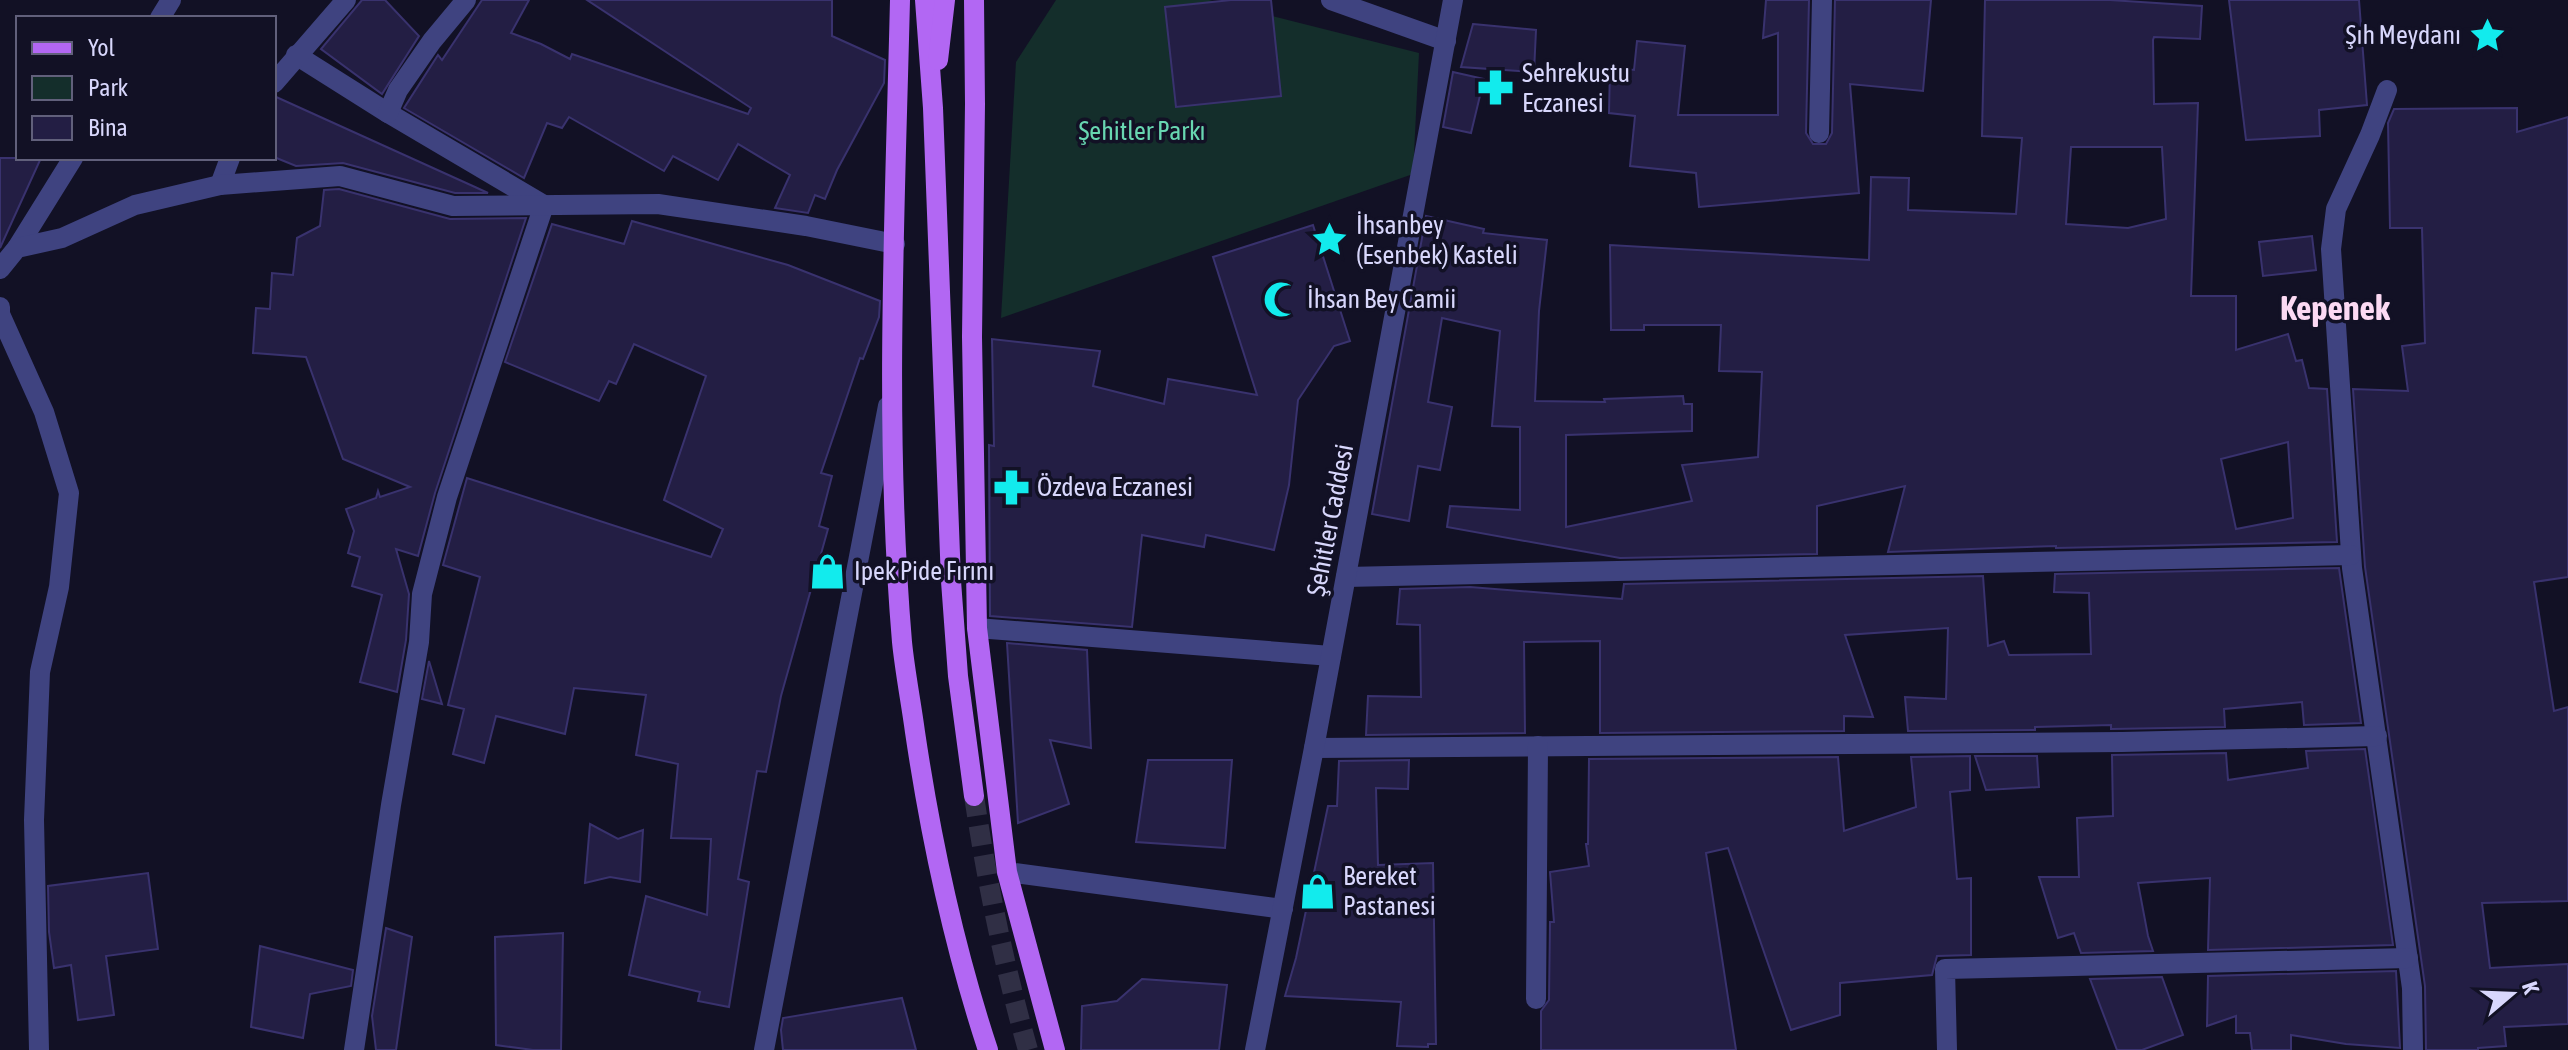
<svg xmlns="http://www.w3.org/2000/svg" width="2568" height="1050" viewBox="0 0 2568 1050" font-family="'Asap Condensed',sans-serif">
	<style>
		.green { fill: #142e2b }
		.building { fill: #231e44; stroke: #39326e; stroke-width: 2; fill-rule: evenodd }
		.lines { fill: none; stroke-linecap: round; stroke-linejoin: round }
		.major-tunnel { stroke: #302f45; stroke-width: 20; stroke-dasharray: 20 10; stroke-linecap: butt }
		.minor { stroke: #3f4380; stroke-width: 20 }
		.major { stroke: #b267f3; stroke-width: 20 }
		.labels { text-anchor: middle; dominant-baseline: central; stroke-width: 7; stroke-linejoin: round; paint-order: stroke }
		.poi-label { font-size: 26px; fill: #d8d7fc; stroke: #121125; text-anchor: start }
		.park-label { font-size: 26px; fill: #68d7b1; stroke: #121125 }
		.street-label { font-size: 26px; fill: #d8d7fc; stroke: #121125 }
		.district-label { font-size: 34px; font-weight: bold; fill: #fcd9f3; stroke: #121125 }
	</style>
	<rect width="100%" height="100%" fill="#121125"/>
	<!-- green -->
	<polygon class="green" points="1056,0 1209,0 1419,53 1413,174 1001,318 1016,62"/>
	<!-- building -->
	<g class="building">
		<polygon points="362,0 385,0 419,36 382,94 321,49"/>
		<polygon points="482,0 529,0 511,33 541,44 570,59 572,54 748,114 751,108 587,0 832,0 832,36 885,60 884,83 837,170 825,199 815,195 808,213 775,208 790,175 738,144 718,180 673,156 664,171 569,117 562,128 547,123 524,178 404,108 438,55 442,60"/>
		<polygon points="1231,0 1271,0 1281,96 1176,107 1165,7"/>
		<polygon points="1766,0 1809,0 1806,133 1813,144 1826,144 1832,133 1835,0 1931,0 1923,91 1850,84 1859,193 1699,207 1696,173 1630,166 1635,116 1609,113 1610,67 1634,70 1637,41 1685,46 1678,115 1778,115 1778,33 1763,38"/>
		<path d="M1985 0H2110L2202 6 2200 39 2154 37 2153 40 2154 104 2198 103 2191 296H2236V350L2288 334 2296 361 2302 360 2309 388 2327 389 2337 542 2056 548V546L1888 552 1905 486 1817 506V554L1620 558 1447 527 1450 506 1520 510V427L1492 426 1500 331 1442 318 1428 402 1452 407 1440 470 1418 466 1409 521 1372 514 1426 216 1484 229 1483 233 1547 240 1539 311 1535 401 1605 402 1604 399 1683 396 1684 404H1692V431L1566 435V527L1692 501 1682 465 1758 457 1762 372 1719 371 1721 325H1644V330H1611L1610 245 1869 260 1871 177 1909 178 1908 210 2016 214 2022 138 1982 136ZM2071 147H2162L2166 219 2128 228 2066 224ZM2288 442 2293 518 2236 529 2221 459Z"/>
		<polygon points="2229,0 2359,0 2367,105 2319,110 2320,136 2246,140"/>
		<polygon points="1473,24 1536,30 1534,72 1461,67"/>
		<polygon points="1453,72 1484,79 1471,133 1443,127"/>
		<polygon points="274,96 475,187 488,193 455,193 343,163 296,166 274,157"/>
		<polygon points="2517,108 2517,132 2568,117 2568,577 2534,582 2554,711 2568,707 2568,901 2482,903 2490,968 2568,964 2568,1024 2504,1027 2506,1046 2478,1048 2478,1050 2426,1050 2425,986 2365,567 2353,389 2408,391 2402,346 2425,343 2422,228 2390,228 2388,123 2394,109"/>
		<polygon points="0,158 41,158 0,248"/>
		<polygon points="339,189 450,219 526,218 435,493 418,556 396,549 409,594 406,640 397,692 360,682 382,595 352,586 360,557 348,553 354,531 346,509 376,498 378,491 380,497 410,487 343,459 306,357 253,353 256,308 270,309 272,273 293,275 297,238 320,226 324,190"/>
		<polygon points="632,221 788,265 880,301 879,317 863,359 860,358 821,473 832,476 819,526 828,529 781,696 766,772 757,771 738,879 749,882 729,1007 698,1001 700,992 629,975 646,896 707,915 711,839 671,838 678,764 636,755 646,695 574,688 565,734 496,716 484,763 453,754 464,709 448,705 480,577 443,565 467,478 711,557 723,529 664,500 706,376 634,344 616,384 609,381 599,401 505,362 552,224 624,244"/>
		<polygon points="1313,225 1350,341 1334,346 1298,400 1289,485 1274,550 1206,535 1204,547 1142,535 1132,627 990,616 989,445 994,446 992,339 1100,351 1093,386 1164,404 1168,379 1257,395 1213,257"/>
		<polygon points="2312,236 2316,270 2263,276 2259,242"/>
		<polygon points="2339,568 2361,723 2304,725 2302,702 2224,709 2225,727 2111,729 2111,725 2035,727 2035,730 1908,731 1905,697 1946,699 1948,628 1845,635 1873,717 1844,716 1844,731 1600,733 1600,641 1524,642 1525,733 1366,735 1368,696 1421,697 1420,625 1397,624 1400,589 1470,587 1622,599 1624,584 1983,576 1988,646 2004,641 2009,655 2091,654 2089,593 2054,592 2055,574"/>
		<polygon points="1007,643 1087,650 1091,748 1050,740 1069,804 1018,823"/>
		<polygon points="429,661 442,704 422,699"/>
		<polygon points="2365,749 2393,945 2208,950 2210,878 2138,883 2148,936 2153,951 2081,953 2074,933 2058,938 2039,877 2079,877 2077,818 2113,816 2112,755 2226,753 2228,780 2308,768 2306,751"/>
		<polygon points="1970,756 1970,790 1950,792 1957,879 1971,878 1971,955 1937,956 1932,975 1840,983 1840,1015 1791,1030 1728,848 1706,853 1736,1050 1541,1050 1541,1011 1549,1000 1550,922 1554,922 1550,872 1589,866 1586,844 1588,844 1589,759 1838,757 1844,831 1916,807 1911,757"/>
		<polygon points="1975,756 2037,756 2039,787 1986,790"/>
		<polygon points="1148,760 1232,760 1225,848 1136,842"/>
		<polygon points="1409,760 1408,789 1376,788 1378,865 1433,863 1436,1044 1428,1044 1428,1047 1397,1046 1401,1002 1285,996 1296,958 1328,806 1337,806 1339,761"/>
		<polygon points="590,824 618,839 643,830 640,882 610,877 585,883"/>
		<polygon points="148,873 158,949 106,956 114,1015 78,1020 71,965 54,968 49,932 48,886"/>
		<polygon points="386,928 412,937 396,1050 376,1050 372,1016"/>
		<polygon points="563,933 561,1050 533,1050 496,1045 495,937"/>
		<polygon points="260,946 353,970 351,986 310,994 303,1038 251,1027"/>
		<polygon points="2396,971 2400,1048 2346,1044 2291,1035 2291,1050 2252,1050 2250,1033 2236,1033 2236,1016 2207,1026 2208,976"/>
		<polygon points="2162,977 2183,1035 2142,1050 2117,1050 2090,979"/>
		<polygon points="1142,979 1227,985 1219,1050 1081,1050 1082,1006 1117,1001"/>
		<polygon points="902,998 916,1050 783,1050 781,1030 783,1018"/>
	</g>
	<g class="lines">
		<!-- major-tunnel -->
		<path class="major-tunnel" d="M974 796C987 882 1004 966 1028 1050"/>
		<!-- minor -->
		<g class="minor">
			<polyline points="1331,0 1446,41"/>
			<polyline points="160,18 171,0"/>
			<polyline points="296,55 388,113 544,205 447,497 422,594 419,642 391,805 354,1050"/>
			<polyline points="274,83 346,0"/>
			<polyline points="2387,90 2370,135 2336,209 2331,249 2352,568 2412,988 2413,1050"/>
			<polyline points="388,113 398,90 432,41 466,0"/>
			<polyline points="1819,133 1822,0"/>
			<polyline points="220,185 230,158"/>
			<polyline points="17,248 73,158"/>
			<polyline points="0,269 17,248 62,238 135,205 220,185 340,176 453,206 658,204 806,226 895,244"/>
			<polyline points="0,307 0,314 44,412 69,493 59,587 40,672 34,820 39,1050"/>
			<polyline points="1346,577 2351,555"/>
			<polyline points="977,628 1331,656"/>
			<polyline points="1314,748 2122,742 2377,736"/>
			<polyline points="1007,872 1283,909"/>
			<polyline points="1536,999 1538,746"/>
			<polyline points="764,1050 888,406"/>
			<polyline points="1255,1050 1314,748 1453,0"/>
			<polyline points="1947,1050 1945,969 2408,958"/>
		</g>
		<!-- major -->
		<g class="major">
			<path d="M900 0C895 212 884 430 902 642 905 672 911 702 915 732 931 840 954 947 988 1050"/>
			<polyline points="925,0 933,108 951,581 958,676 974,796"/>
			<polyline points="974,0 975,104 972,337 977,628 1007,872 1055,1050"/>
			<polyline points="938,60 945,0"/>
		</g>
	</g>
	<!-- icons -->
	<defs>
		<symbol id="sight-bare" viewBox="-9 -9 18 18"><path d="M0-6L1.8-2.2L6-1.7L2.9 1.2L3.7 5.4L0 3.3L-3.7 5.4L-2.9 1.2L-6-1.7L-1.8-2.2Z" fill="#12ebed" stroke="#121125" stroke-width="2.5" paint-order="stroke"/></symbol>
		<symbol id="pharmacy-bare" viewBox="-9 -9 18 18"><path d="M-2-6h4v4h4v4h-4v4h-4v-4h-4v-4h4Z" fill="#12ebed" stroke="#121125" stroke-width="2.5" paint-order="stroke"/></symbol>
		<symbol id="mosque-bare" viewBox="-9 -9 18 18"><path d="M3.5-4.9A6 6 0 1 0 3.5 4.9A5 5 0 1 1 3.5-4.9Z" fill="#12ebed" stroke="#121125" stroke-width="2.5" paint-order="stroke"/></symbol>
		<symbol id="shop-bare" viewBox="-9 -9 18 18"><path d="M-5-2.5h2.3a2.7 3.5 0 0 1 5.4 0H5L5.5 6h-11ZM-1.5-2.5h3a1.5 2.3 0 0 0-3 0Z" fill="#12ebed" stroke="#121125" stroke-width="2.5" paint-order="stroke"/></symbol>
	</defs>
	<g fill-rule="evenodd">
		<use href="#sight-bare" x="2462" y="10" width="51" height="51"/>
		<use href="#pharmacy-bare" x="1470" y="62" width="51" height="51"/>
		<use href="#sight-bare" x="1304" y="214" width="51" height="51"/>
		<use href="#mosque-bare" x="1256" y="274" width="51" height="51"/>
		<use href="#pharmacy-bare" x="986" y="462" width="51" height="51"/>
		<use href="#shop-bare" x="802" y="546" width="51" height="51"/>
		<use href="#shop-bare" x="1292" y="866" width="51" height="51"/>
	</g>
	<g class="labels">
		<!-- poi labels -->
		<g class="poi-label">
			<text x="2461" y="35" text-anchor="end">Şıh Meydanı</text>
			<text x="1522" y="73">Sehrekustu<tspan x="1522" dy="30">Eczanesi</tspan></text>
			<text x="1356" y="225">İhsanbey<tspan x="1356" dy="30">(Esenbek) Kasteli</tspan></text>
			<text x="1307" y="299">İhsan Bey Camii</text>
			<text x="1037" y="487">Özdeva Eczanesi</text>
			<text x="854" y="571">Ipek Pide Fırını</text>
			<text x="1343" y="876">Bereket<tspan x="1343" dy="30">Pastanesi</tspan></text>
		</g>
		<!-- park labels -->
		<g class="park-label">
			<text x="1142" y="131">Şehitler Parkı</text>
		</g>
		<!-- street labels -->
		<g class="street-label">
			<text transform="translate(1330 520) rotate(-79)">Şehitler Caddesi</text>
		</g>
		<!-- district labels -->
		<g class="district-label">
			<text x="2335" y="307">Kepenek</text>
		</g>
	</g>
	<!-- legend -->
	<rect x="16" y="16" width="260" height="144" fill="#121125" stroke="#61607b" stroke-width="2"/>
	<rect x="32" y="42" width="40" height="12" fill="#b267f3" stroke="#61607b" stroke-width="2"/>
	<text x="88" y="56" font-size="24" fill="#d8d7fc">Yol</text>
	<rect x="32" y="76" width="40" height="24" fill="#142e2b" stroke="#61607b" stroke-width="2"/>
	<text x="88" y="96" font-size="24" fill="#d8d7fc">Park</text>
	<rect x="32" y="116" width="40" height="24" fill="#231e44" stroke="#61607b" stroke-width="2"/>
	<text x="88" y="136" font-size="24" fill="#d8d7fc">Bina</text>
	<!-- north arrow -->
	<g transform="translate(2512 994) rotate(71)" stroke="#121125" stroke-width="6" paint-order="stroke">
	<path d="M0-6L14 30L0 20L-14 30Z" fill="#d8d7fc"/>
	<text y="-12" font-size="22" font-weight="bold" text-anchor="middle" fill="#d8d7fc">K</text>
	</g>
</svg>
